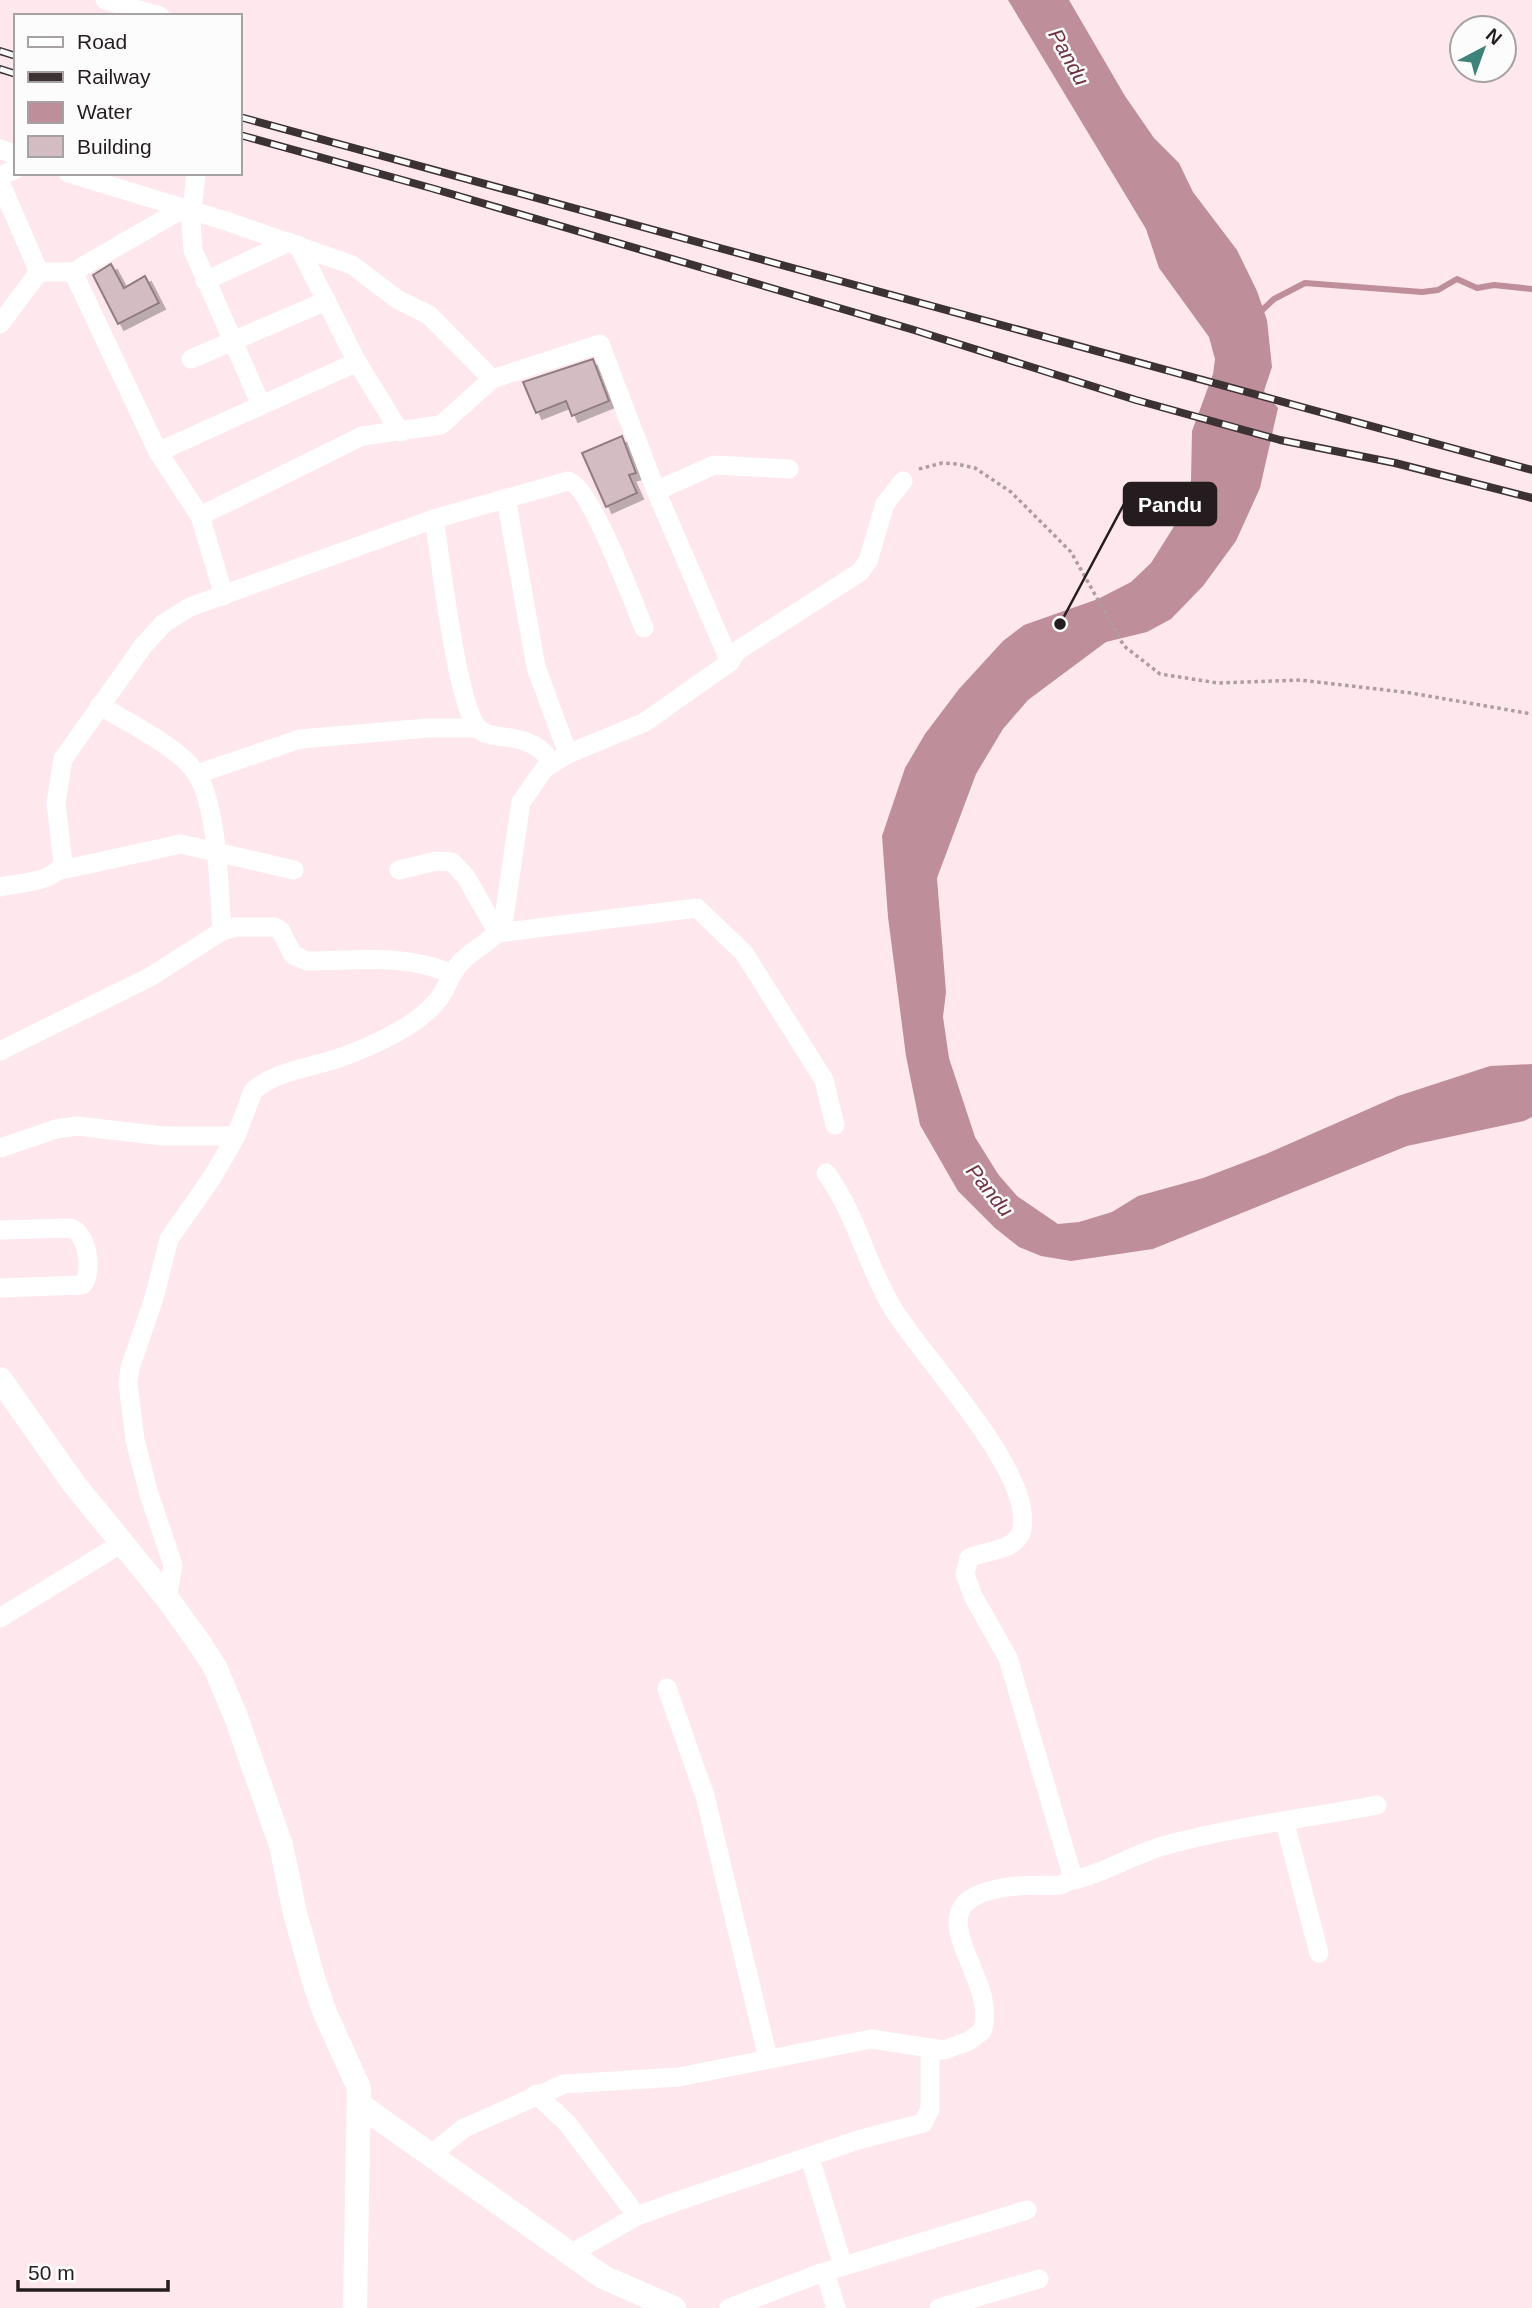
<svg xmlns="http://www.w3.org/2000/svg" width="1532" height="2308" viewBox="0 0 1532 2308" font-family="Helvetica,sans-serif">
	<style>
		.water { fill: #be8f9a }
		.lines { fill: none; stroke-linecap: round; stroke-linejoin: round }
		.stream { stroke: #be8f9a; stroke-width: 6 }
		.building { fill: #d3bdc2; stroke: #917c81; stroke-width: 2; filter: url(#shadow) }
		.path { stroke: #ae9ca0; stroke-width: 3.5; stroke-dasharray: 3.5 3.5; stroke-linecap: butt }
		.minor { stroke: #fff; stroke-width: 19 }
		.tertiary { stroke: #fff; stroke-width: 24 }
		.rail-casing { stroke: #3c3234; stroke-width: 8 }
		.rail { stroke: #fcfcfc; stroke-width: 5; stroke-dasharray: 16; stroke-linecap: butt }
		.labels { text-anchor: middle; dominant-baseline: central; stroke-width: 5; stroke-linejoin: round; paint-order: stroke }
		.water-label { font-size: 21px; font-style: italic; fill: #703245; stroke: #fcfcfc }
		.leader { fill: none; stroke: #241c1e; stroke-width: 2.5 }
		.callout-dot { fill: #241c1e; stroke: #fcfcfc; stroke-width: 2.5 }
		.callout { fill: #241c1e; stroke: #241c1e; stroke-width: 2.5 }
		.callout-label { font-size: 21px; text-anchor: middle; font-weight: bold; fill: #fff }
	</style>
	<defs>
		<filter id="shadow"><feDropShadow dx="6" dy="6" stdDeviation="0" flood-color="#0004"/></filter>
	</defs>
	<rect width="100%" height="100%" fill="#ffe8ed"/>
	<!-- water -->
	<polygon class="water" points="1008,0 1069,0 1125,96 1154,138 1179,163 1193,192 1237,250 1257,291 1267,320 1272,367 1264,391 1278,408 1260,488 1236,541 1203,586 1171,619 1147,632 1106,642 1028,700 1003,729 976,774 937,878 946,992 943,1017 949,1058 975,1137 998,1174 1017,1196 1058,1224 1079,1222 1112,1212 1138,1196 1203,1178 1266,1154 1398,1096 1490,1066 1532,1064 1532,1117 1524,1121 1407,1146 1153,1249 1071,1261 1041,1256 1019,1247 995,1228 958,1191 920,1125 906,1056 888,917 882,836 905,768 925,734 959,689 1003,641 1024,625 1098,599 1131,582 1151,563 1173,528 1191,481 1192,431 1213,374 1215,359 1209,337 1159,268 1146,229"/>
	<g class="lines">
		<!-- stream -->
		<polyline class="stream" points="1259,313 1274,299 1305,283 1422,292 1438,290 1457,279 1477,288 1494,285 1532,289"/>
	</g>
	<!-- building -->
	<g class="building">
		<polygon points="111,264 124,288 145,276 159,303 118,324 93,275"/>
		<polygon points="593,359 609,401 572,416 566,401 536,413 523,382"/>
		<polygon points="622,436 636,473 629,475 637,493 606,507 582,453"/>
	</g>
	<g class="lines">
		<!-- path -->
		<polyline class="path" points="919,469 942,463 957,464 975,468 1011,492 1071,552 1124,646 1160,674 1218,683 1300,680 1411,693 1532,714"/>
		<!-- minor -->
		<g class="minor">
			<polyline points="105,0 160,16"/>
			<polyline points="0,149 16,155"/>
			<polyline points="68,173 226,221 352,265 397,299 429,315 492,379"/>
			<polyline points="196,173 191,222 193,250 261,405"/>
			<polyline points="0,176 16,169"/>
			<polyline points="0,182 39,272"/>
			<polyline points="298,245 357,362 400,432"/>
			<polyline points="73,272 158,452 200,516 224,596"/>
			<polyline points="205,281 289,242"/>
			<polyline points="0,324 39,272 73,272 184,208"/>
			<polyline points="191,359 326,301"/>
			<polyline points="158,452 357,362"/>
			<polyline points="656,491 714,465 789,469"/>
			<polyline points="506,498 536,667 568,754"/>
			<polyline points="200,516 362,436 441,425 492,379 600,344 656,491 730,662"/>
			<path d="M434 519C441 561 456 699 477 727 491 745 526 726 552 762"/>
			<path d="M100 705C127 723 178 746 196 773 218 805 219 891 222 931"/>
			<polyline points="197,774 300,739 428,728 478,728"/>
			<polyline points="61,870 181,844 294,870"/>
			<polyline points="399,870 436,861 452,862 466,877 498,933 697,908 744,953 824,1080 835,1125"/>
			<path d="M0 887C18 883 56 882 63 863L56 803 63 759 143 646 164 623 190 607 434 519 568 481C590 485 634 604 644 628"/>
			<path d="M0 1051 150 977 222 931 236 927H275L281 931 293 955 307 961C356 961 406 953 452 974"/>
			<polyline points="0,1148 56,1129 77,1126 163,1136 236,1136"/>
			<path d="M0 1230 70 1228C89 1232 93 1277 82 1285L0 1288"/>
			<path d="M167 1598 173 1565 149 1494 135 1440 128 1383 130 1368 154 1298 169 1239 213 1176 236 1136 253 1091C275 1071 314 1067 342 1057 374 1045 416 1027 438 1000 447 989 450 974 460 963 474 948 493 942 503 924L521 802 545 768 568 754 645 722 730 662 737 651 860 572 868 561 885 504 903 481"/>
			<polyline points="0,1618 122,1543"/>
			<polyline points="667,1688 705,1796 768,2058"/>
			<polyline points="1285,1823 1319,1953"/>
			<path d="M1069 1881C1105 1874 1134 1853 1170 1844 1237 1826 1309 1818 1377 1805"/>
			<polyline points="536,2094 567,2123 637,2216"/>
			<path d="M429 2156 464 2128 564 2084 679 2077 871 2039 944 2050 969 2041 982 2031C1002 1978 905 1904 1002 1888 1021 1884 1042 1886 1061 1885L1069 1881 1072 1875 1008 1658 973 1596 965 1574 969 1558C986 1550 1018 1551 1022 1529 1033 1470 922 1358 892 1307 866 1264 856 1213 826 1173"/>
			<polyline points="810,2158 843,2266"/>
			<polyline points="570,2254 637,2216 675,2202 858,2140 923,2123 930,2109 930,2050"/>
			<polyline points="825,2272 836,2308"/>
			<polyline points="729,2308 818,2274 1027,2210"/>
			<polyline points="939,2308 1039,2279"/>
		</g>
		<!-- tertiary -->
		<g class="tertiary">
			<polyline points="0,1379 74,1484 167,1598 200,1644 215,1667 236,1717 281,1845 295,1913 313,1978 325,2013 359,2088 355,2308"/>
			<polyline points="360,2105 603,2277 674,2308"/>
		</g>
		<defs>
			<g id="rail">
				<polyline points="0,51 16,56"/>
				<polyline points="0,69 16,74"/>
				<polyline points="240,117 1532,470"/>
				<polyline points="240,135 431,188 914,330 1136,400 1280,440 1395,463 1532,498"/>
			</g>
		</defs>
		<!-- rail casing -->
		<use href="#rail" class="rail-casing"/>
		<!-- rail -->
		<use href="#rail" class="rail"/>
	</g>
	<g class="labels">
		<!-- water labels -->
		<g class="water-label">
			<text transform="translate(1069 57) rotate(61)">Pandu</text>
			<text transform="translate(990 1190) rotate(51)">Pandu</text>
		</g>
	</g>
	<!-- callouts -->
	<path class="leader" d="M1060 624L1124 504"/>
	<circle class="callout-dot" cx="1060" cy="624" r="7"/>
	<rect class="callout" x="1124" y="483" width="92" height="42" rx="7"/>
	<g class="callout-label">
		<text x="1170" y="512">Pandu</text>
	</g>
	<!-- legend -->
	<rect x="14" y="14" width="228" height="161" fill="#fcfcfc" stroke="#a6a2a3" stroke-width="2"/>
	<rect x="28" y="37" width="35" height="10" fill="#ffffff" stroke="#a6a2a3" stroke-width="2"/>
	<text x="77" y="49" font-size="21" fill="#241c1e">Road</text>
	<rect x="28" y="72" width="35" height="10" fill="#3c3234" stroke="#a6a2a3" stroke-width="2"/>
	<text x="77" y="84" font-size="21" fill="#241c1e">Railway</text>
	<rect x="28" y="102" width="35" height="21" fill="#be8f9a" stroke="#a6a2a3" stroke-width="2"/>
	<text x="77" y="119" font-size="21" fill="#241c1e">Water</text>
	<rect x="28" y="136" width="35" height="21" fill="#d3bdc2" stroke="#a6a2a3" stroke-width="2"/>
	<text x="77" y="154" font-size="21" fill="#241c1e">Building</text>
	<!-- north arrow -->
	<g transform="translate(1483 49) rotate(41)"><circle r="33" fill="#fcfcfc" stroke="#a6a2a3" stroke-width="2"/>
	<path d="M0-5L12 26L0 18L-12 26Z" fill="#3e8379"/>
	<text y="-10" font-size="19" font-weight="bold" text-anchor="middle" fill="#241c1e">N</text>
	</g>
	<!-- scale -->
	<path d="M18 2280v10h150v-10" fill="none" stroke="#241c1e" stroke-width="3.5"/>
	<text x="28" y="2280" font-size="21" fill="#241c1e" stroke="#fcfcfc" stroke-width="5" paint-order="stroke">50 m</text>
</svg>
